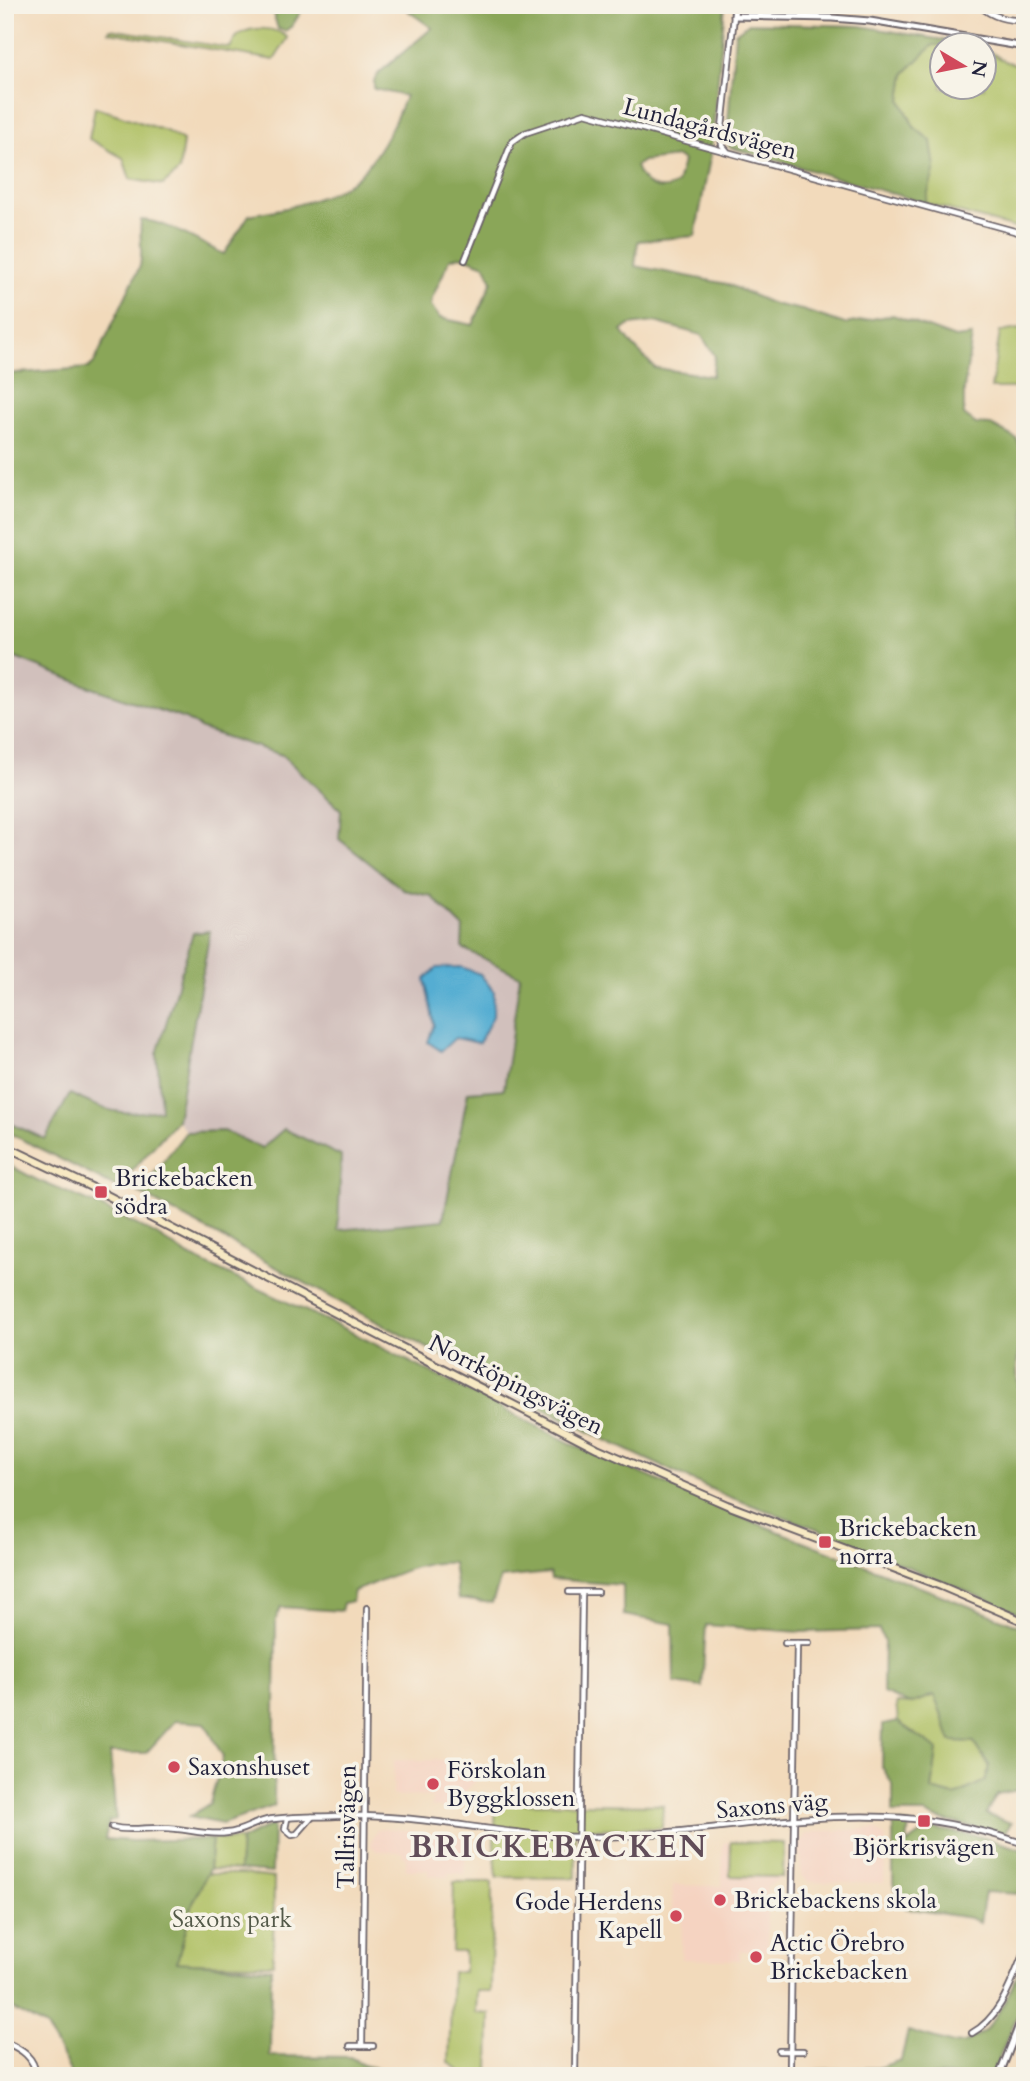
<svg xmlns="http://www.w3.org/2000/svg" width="1030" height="2081" viewBox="0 0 1030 2081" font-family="Cardo,serif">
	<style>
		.built { fill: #f5d3c1 }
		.industrial { fill: #d1c0bc }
		.green { fill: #aebf62; stroke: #68704e; stroke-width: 2 }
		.forest { fill: #8aa658; stroke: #56644a; stroke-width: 2; fill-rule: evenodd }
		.water { fill: #54add2; stroke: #3b6886; stroke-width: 2 }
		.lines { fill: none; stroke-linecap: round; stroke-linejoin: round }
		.minor-casing { stroke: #6b6268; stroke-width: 8 }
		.tertiary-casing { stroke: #6b6268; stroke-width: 9 }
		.secondary-casing { stroke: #6b6268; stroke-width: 10 }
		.minor { stroke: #fff; stroke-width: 4.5 }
		.tertiary { stroke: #fff; stroke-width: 5 }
		.secondary { stroke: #f7e9c3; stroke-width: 6 }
		.poi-dot { fill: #d1495b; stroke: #f7f3e8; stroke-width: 2.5 }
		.labels { text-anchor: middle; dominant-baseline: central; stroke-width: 7; stroke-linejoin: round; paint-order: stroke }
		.street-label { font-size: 24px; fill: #22223b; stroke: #f7f3e8 }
		.poi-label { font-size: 24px; fill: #22223b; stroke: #f7f3e8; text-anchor: start }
		.park-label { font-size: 24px; fill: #535949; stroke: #f7f3e8 }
		.district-label { font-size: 32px; font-weight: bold; letter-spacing: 2px; fill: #614d59; stroke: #f7f3e8 }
	</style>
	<rect width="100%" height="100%" fill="#f7f3e8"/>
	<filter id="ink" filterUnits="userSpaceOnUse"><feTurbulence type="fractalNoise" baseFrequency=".0143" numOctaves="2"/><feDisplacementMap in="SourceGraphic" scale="14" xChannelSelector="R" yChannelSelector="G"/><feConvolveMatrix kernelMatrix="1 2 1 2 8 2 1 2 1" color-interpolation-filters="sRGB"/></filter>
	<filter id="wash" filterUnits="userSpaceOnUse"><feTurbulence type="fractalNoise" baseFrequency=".00686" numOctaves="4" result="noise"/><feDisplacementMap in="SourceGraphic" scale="28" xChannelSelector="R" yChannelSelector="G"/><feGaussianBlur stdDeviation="1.57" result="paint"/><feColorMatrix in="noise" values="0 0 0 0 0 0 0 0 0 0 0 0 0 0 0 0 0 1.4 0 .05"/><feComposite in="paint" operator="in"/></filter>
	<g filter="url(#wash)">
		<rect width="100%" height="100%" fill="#f2dabb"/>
		<!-- built -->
		<g class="built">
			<polygon points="394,1760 463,1760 471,1764 478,1779 447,1809 432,1807 432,1797 393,1796"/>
			<polygon points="384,1828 467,1837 464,1874 449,1873 449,1877 428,1876 428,1870 406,1870 406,1857 403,1856 402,1852 376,1851 370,1844 377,1829"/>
			<polygon points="875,1829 886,1838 884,1883 808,1882 801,1874 800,1843 806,1834 818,1831"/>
			<polygon points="731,1842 784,1843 783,1877 767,1887 767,1951 740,1951 740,1960 681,1959 682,1914 672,1914 673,1885 722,1886 723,1843"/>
		</g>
		<!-- industrial -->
		<polygon class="industrial" points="5,654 93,688 185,719 202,729 282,755 341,810 404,890 431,896 463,927 462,948 521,975 504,1089 468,1092 444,1220 337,1230 262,1148 224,1131 186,1132 177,1120 210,932 193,934 157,1054 161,1110 128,1114 104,1110 71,1094 45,1139 5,1121"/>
		<!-- green -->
		<g class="green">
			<path d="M110 29 230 48C232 44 236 36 240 34 253 26 277 27 288 38L274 60 109 32Z"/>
			<path d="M933 44 952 45 942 46V88H984L985 50C994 52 999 59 1007 62 1015 64 1018 63 1025 68V231L925 203 931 141 914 127 901 100 905 73Z"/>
			<polygon points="95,107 166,131 183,141 179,171 163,185 130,179 123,158 89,139"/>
			<polygon points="1019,329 1025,330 1025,349 1018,391 1013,388 991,388 1000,332"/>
			<polygon points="934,1695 951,1740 974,1742 990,1767 985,1781 954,1796 932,1790 937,1749 898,1722 896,1703 910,1704"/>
			<polygon points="496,1803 663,1805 662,1828 575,1829 576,1878 497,1877 494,1843"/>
			<polygon points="212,1839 241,1840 239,1870 209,1869"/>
			<polygon points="731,1842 784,1843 783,1877 730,1876"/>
			<polygon points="205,1874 241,1874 274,1878 273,1964 176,1963 193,1903"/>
			<polygon points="454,1882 492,1882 491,1991 477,1991 476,2013 490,2014 489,2076 467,2076 449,2062 452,1972 464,1972 464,1952 452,1952"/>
		</g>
		<!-- forest -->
		<g class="forest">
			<polygon points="274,5 305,5 292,26 285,31 278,29 273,12"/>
			<path d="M400 5H725L711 153 695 236 638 241 635 266 727 284 773 304 802 310 845 324 893 315 955 338 972 336 964 389V415L976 424 991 425 1017 439 1025 460V1317C1020 1343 1010 1379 1025 1402V1616L815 1528 724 1495 601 1438 364 1315 139 1193 186 1132 224 1131 262 1148 284 1129 341 1156 338 1230 443 1220 468 1092 504 1089 520 976 462 948 463 927 431 896 404 890 339 839 341 810 282 755 202 729 185 719 93 688 5 654V374L88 368 94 363 140 266C143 250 139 236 141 220 164 220 202 244 224 254L249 215C261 212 274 211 286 208 307 202 332 195 351 182 375 164 395 124 405 96L374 89V81L379 73 432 28ZM678 157 683 161 677 184C659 194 642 186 636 166L643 161ZM461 256 485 265 492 281 473 325 440 318 431 306 432 298 450 259ZM655 322 701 335 715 356 712 376 655 368 634 347 622 331 630 325Z"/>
			<polygon points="749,23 861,26 972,45 933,45 905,73 901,100 914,127 931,141 935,168 925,203 729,147 727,135 735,33"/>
			<path d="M210 931 177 1120 117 1188 5 1131V1121L45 1139 70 1094C109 1112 118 1116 161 1110L157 1054 193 933Z"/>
			<path d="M5 1163 37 1180 97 1205 155 1234 189 1256 349 1331 590 1453 599 1455 744 1518 1025 1628V1789L997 1794 986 1814 1011 1823 1004 1834 933 1818 925 1813H893V1785L882 1767 883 1725 898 1722 937 1749 932 1790 954 1796 985 1781 990 1767 974 1742 951 1741 934 1695 910 1704 883 1693 884 1641 879 1630 800 1632 706 1625 702 1687 674 1683 673 1624 623 1615V1585L551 1579 550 1573 501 1578 492 1603 458 1599 453 1563C417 1560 388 1579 354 1591L352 1601 343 1603 341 1611 281 1607 276 1619 274 1806 222 1824 189 1817 210 1803 223 1757 205 1723 175 1721 146 1753H110L116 1820 109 1821 105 1839 132 1841 212 1839 209 1869 193 1903 177 1962 271 1968 270 2056 350 2057 367 2066 378 2068 381 2076H69L70 2071 46 2027 5 2005Z"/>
			<polygon points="893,1822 909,1824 907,1844 929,1828 978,1836 1025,1850 1024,1939 1020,1937 1021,1894 985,1892 980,1922 970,1918 906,1908 893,1884"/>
			<polygon points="273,1824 272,1873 239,1870 241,1840"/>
			<path d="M1025 1957V1998L991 2076H821L817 2070 878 2068 901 2060 908 2031 953 2044 965 2043C971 2037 978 2037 984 2031 1004 2010 1013 1983 1025 1957Z"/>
		</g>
		<!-- water -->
		<polygon class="water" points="461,967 480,974 494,991 493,1016 479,1043 455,1038 441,1051 428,1042 434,1024 425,979 437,968"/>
	</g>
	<g filter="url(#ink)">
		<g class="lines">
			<defs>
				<g id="minor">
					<path d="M979 5C993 18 1007 20 1025 21"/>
					<polyline points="727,151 722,145 721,137 734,16"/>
					<polyline points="465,260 512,142 525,133 585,113 1025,234"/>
					<polyline points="569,1592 597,1592"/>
					<polyline points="785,1643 809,1643"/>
					<polyline points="287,1819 285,1829 292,1835 297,1834 312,1817"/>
					<path d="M112 1827C129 1832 147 1827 164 1828 186 1828 205 1836 227 1833 242 1832 253 1823 267 1820 289 1816 314 1817 336 1816 420 1813 500 1836 584 1837 684 1837 784 1813 885 1817 932 1818 980 1829 1025 1844"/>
					<path d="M972 2033C1001 2017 1012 1980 1025 1950"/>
					<path d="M5 2042C21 2049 35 2057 36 2076"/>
					<polyline points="350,2046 373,2046"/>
					<polyline points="362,2046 367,1608"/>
					<polyline points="779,2051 803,2051"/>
					<polyline points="790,2065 797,1643"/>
					<polyline points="575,2076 582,1592"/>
				</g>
				<g id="tertiary">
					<polyline points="735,5 734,16 832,18 870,21 1025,47"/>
					<polyline points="999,2076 1025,2010"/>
				</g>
				<polyline id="secondary" points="5,1146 91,1187 597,1448 727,1505 941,1586 1025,1622"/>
			</defs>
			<!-- minor casing -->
			<use href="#minor" class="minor-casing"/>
			<!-- tertiary casing -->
			<use href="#tertiary" class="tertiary-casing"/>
			<!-- secondary casing -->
			<use href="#secondary" class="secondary-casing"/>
			<!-- minor -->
			<use href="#minor" class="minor"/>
			<!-- tertiary -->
			<use href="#tertiary" class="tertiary"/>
			<!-- secondary -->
			<use href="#secondary" class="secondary"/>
		</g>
	</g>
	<!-- markers -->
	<g class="poi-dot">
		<rect x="94" y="1185" width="14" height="14" rx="3.5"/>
		<rect x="818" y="1535" width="14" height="14" rx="3.5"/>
		<circle cx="174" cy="1767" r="7"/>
		<circle cx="433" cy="1784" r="7"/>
		<rect x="917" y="1814" width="14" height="14" rx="3.5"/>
		<circle cx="720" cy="1900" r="7"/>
		<circle cx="676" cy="1916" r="7"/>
		<circle cx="756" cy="1957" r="7"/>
	</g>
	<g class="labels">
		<!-- street labels -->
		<g class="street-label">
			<text transform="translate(710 129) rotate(15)">Lundagårdsvägen</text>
			<text transform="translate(516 1385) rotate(27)">Norrköpingsvägen</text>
			<text transform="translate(772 1806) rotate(-5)">Saxons väg</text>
			<text transform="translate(347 1827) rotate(-89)">Tallrisvägen</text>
		</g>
		<!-- poi labels -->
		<g class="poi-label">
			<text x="115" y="1178">Brickebacken<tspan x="115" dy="28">södra</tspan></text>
			<text x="839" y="1528">Brickebacken<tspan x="839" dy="28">norra</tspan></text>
			<text x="188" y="1767">Saxonshuset</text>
			<text x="447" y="1770">Förskolan<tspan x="447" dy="28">Byggklossen</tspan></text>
			<text x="924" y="1847" text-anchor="middle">Björkrisvägen</text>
			<text x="734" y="1900">Brickebackens skola</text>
			<text x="662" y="1902" text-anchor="end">Gode Herdens<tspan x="662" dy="28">Kapell</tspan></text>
			<text x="770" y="1943">Actic Örebro<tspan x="770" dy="28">Brickebacken</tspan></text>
		</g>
		<!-- park labels -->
		<g class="park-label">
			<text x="232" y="1919">Saxons park</text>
		</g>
		<!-- district labels -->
		<g class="district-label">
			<text x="559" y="1847">BRICKEBACKEN</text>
		</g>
	</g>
	<!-- margin -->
	<rect width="1030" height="2081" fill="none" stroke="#f7f3e8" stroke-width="28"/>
	<!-- north arrow -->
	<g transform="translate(963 66) rotate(100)"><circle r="33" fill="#f7f3e8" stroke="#a29fa3" stroke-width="2"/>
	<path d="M0-5L12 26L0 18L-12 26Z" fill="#d1495b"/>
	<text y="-10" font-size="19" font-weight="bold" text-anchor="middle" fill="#22223b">N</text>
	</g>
</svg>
